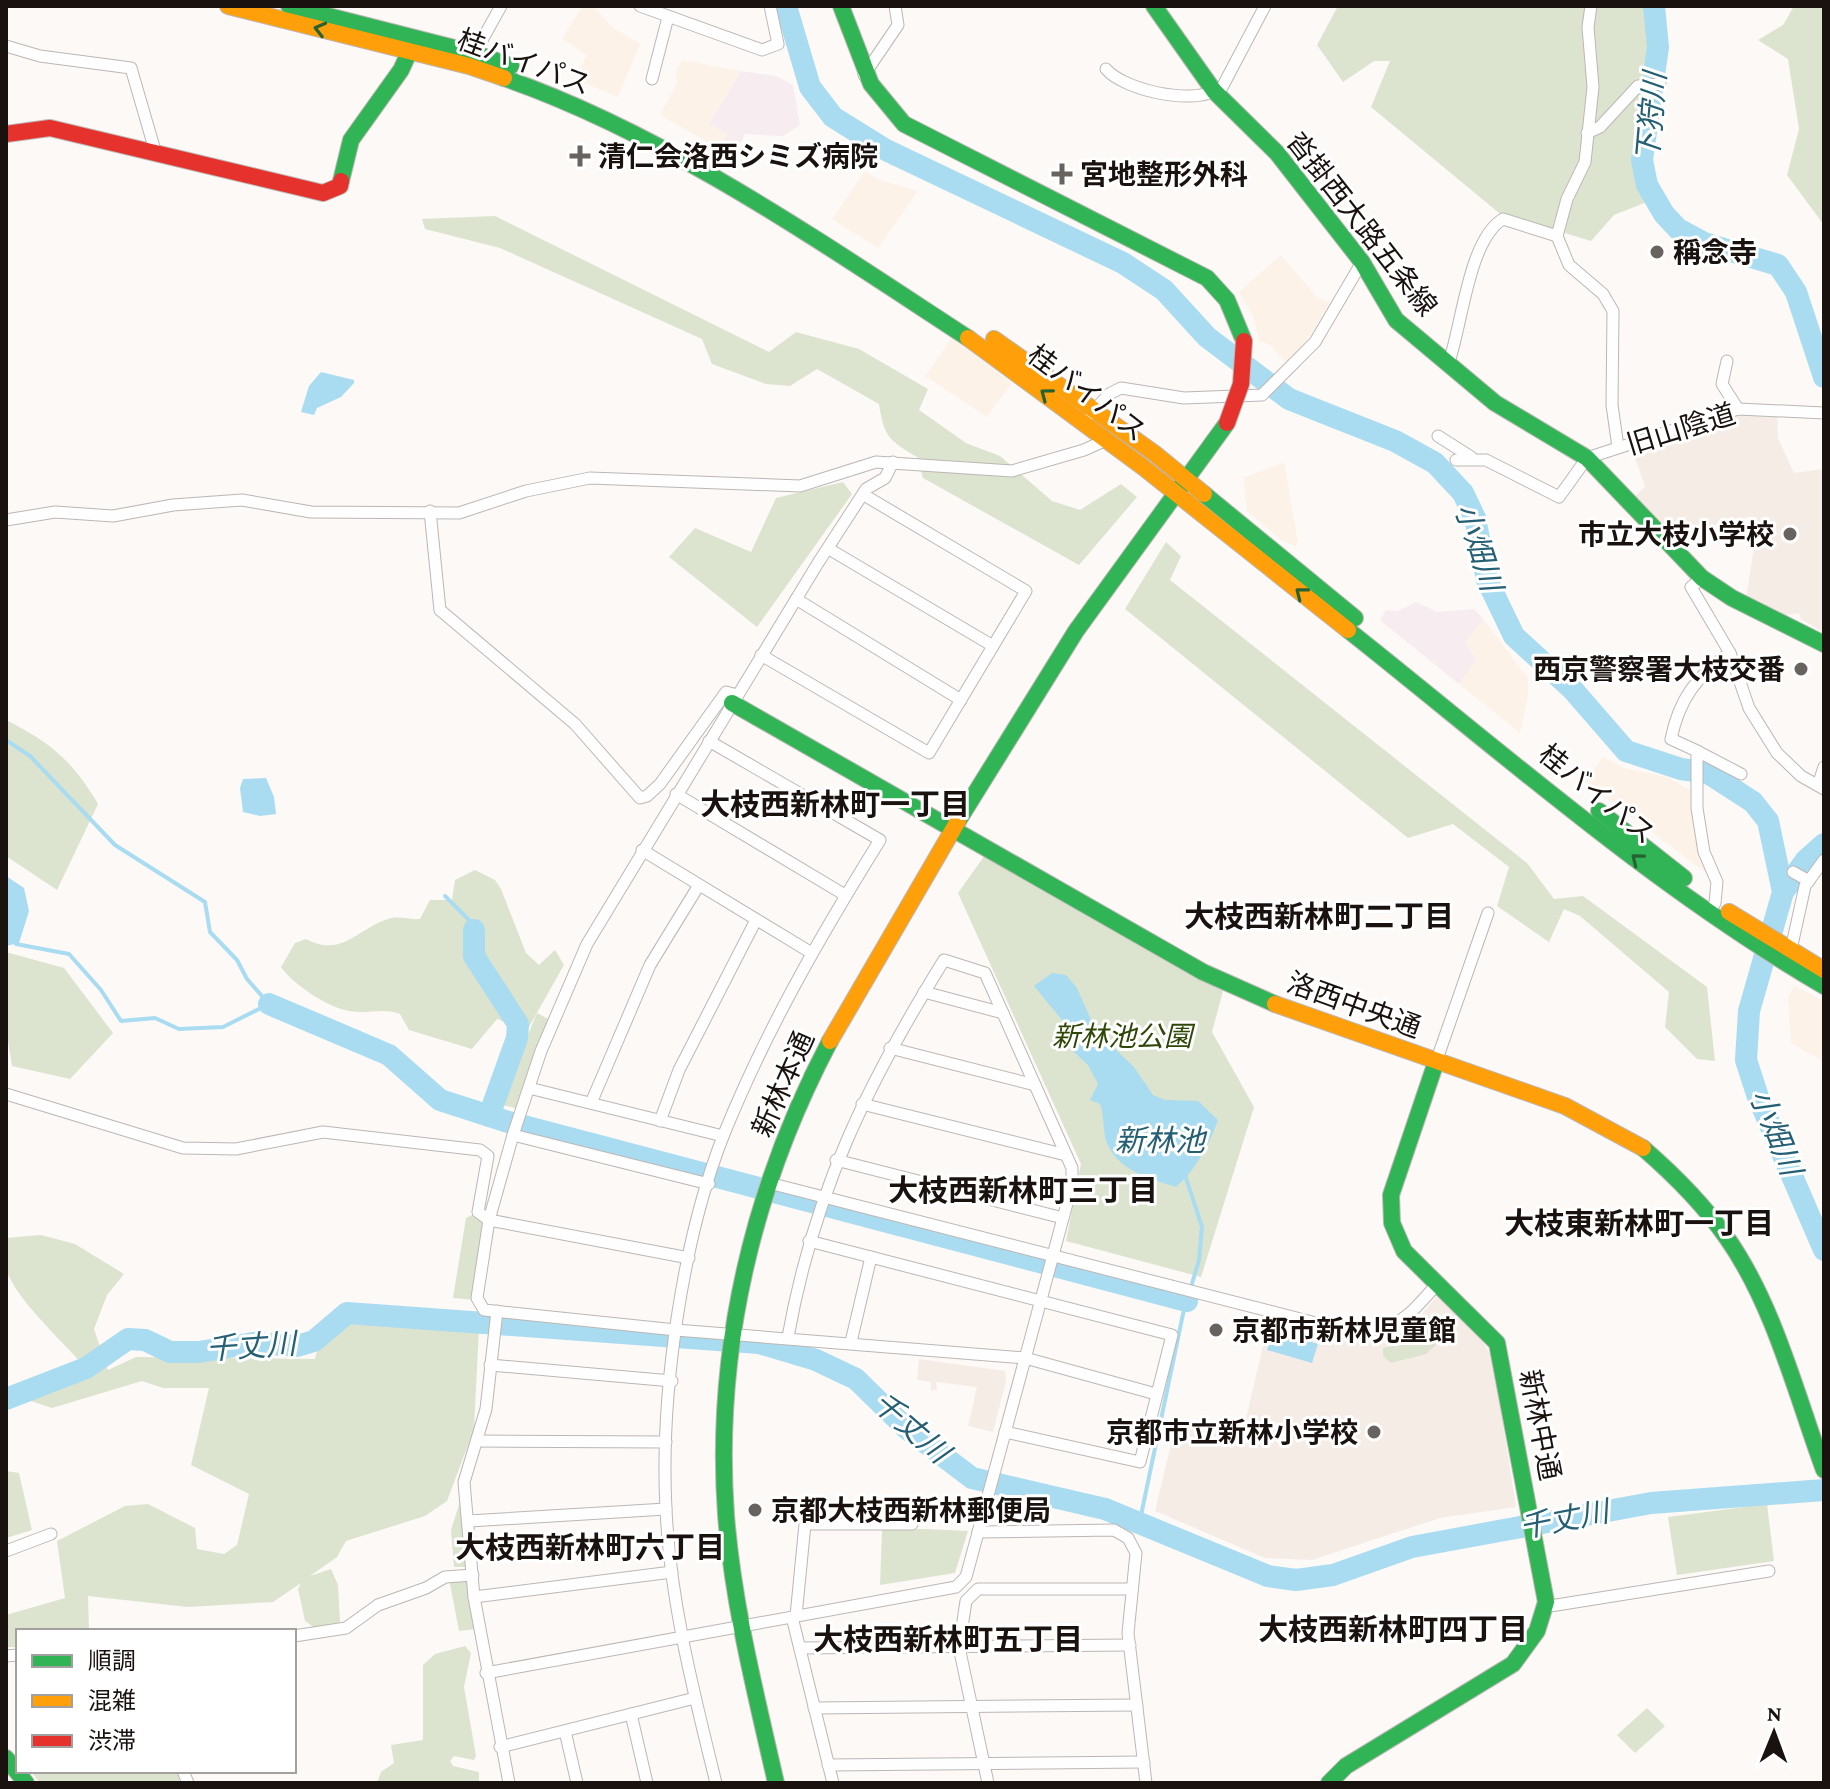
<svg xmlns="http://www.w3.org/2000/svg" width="1830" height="1789" viewBox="0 0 1830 1789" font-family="'Crimson Pro','Noto Sans JP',serif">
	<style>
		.commercial { fill: #fdf2e8 }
		.industrial { fill: #f7ecef }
		.built { fill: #f6ece6 }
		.green { fill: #dce4cf }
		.water { fill: #a9dcf0 }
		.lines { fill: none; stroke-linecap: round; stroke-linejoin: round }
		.stream { stroke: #a9dcf0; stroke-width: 4 }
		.river { stroke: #a9dcf0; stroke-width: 22 }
		.street-casing { stroke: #bcb7b4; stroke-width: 13 }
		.fast-casing { stroke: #bcb7b4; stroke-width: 18 }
		.slow-casing { stroke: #bcb7b4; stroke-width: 18 }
		.jam-casing { stroke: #bcb7b4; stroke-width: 18 }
		.street { stroke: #fffefe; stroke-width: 11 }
		.fast { stroke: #30b455; stroke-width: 16 }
		.slow { stroke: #ff9f0a; stroke-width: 16 }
		.jam { stroke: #e5322d; stroke-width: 16 }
		.jam-bridge-casing { stroke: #bcb7b4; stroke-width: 18; stroke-linecap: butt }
		.jam-bridge { stroke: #e5322d; stroke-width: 16 }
		.oneway { stroke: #256332 }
		.poi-dot { fill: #696360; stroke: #fff; stroke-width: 3 }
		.labels { text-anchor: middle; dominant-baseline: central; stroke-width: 6; stroke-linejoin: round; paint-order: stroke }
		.street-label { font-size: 28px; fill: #1a120f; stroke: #fff }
		.poi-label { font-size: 28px; font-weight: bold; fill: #1a120f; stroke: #fff; text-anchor: start }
		.park-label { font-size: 28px; font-style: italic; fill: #2f4706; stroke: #fff }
		.water-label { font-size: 30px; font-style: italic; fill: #255f74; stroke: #fff }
		.neighbourhood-label { font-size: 30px; font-weight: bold; fill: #1a120f; stroke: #fff }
	</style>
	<rect width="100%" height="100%" fill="#fcf9f7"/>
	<!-- commercial -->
	<g class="commercial">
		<polygon points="583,6 593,6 612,27 640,44 618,97 577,80 586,55 562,38"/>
		<polygon points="682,60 741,71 709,123 728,134 720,149 660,115 677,83 675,73"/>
		<polygon points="865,171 879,180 918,191 878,248 832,219"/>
		<polygon points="1281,255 1318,298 1330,302 1306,343 1285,362 1269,344 1260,342 1254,319 1239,292"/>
		<polygon points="952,338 1012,383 987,417 925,376"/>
		<polygon points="1284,462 1298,542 1295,546 1281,540 1247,511 1244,485 1243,478"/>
		<polygon points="1483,619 1528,678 1528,696 1520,733 1459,684 1476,659 1465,642"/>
		<polygon points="1603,757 1624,768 1667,777 1692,791 1713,878 1585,782"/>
		<polygon points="1794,986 1824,1001 1824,1062 1791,1043 1788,997"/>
	</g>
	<!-- industrial -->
	<g class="industrial">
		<polygon points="741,71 776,76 793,85 800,125 783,136 745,134 733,156 720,149 728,134 709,124"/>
		<polygon points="1416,602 1437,612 1474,609 1483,619 1465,642 1476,659 1459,684 1380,620 1386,610 1398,611"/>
	</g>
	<!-- built -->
	<g class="built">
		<polygon points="1745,412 1777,413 1778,438 1794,473 1824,469 1824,633 1801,619 1799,613 1780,616 1746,599 1758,522 1754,517 1724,520 1676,547 1633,498 1645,487 1632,449"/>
		<polygon points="1437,1296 1476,1330 1493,1359 1516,1507 1440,1518 1312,1560 1265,1558 1155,1511 1176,1423 1241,1440 1269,1320 1360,1342 1375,1341 1392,1338 1411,1327"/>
		<polygon points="919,1359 1005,1371 1006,1381 993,1432 968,1426 977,1387 936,1382 937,1389 931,1391 931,1382 917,1380"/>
	</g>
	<!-- green -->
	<g class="green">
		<polygon points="1338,6 1650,6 1647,202 1614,215 1591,241 1499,213 1371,107 1390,61 1374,61 1343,82 1317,45"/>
		<polygon points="1794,6 1824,6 1824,225 1787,175 1799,129 1788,59 1758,40 1783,25"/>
		<path d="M495 216 769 352 796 332 859 349 928 389 919 410 966 443 1000 456 1052 501 1080 510 1121 484 1137 497 1079 565 923 478 917 457C888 440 884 436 879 404L817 369 790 386 766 384 712 364 702 339 500 248 425 229 422 219Z"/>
		<polygon points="843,482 852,494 757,627 669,557 695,528 751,552 776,498"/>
		<polygon points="1166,542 1181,556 1170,580 1527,863 1554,899 1583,896 1707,987 1715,1061 1697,1059 1665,1027 1669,992 1580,916 1564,909 1549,942 1497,906 1509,867 1453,824 1408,838 1125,609"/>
		<path d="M6 720C51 743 72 760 98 804L57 890 6 856Z"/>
		<polygon points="985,855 1223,991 1212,1032 1254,1107 1201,1277 1066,1241 1081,1164 958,893"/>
		<path d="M475 870 495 880 501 889 526 953 539 965 555 950 564 965 526 1032 497 1019 472 1049 409 1030 400 1014C380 1007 368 1015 349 1011 327 1007 294 985 281 967L295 943 306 939C342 958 357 929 388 919 400 915 409 920 420 919L430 900H452L455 880Z"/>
		<polygon points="6,952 64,968 113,1033 70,1079 12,1066 6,1029"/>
		<polygon points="537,1013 550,1020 518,1109 499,1104"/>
		<polygon points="476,1213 487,1222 476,1300 453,1298 466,1218"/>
		<path d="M41 1235 75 1244 124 1274 107 1295 94 1329 108 1370 136 1357 315 1359 318 1347 350 1320 479 1328 474 1429 447 1501 425 1516 346 1541 337 1557 310 1576 331 1569 338 1585 340 1622 315 1628 305 1621 298 1589 301 1583 273 1602 188 1607 88 1596 89 1631H18V1647H8L6 1615 65 1598 57 1541 125 1506 148 1504 195 1528 197 1549 224 1554 237 1545 249 1494 191 1465 209 1388H163L142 1381 52 1408 25 1399 93 1376C70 1348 16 1301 6 1269 4 1260 6 1248 6 1238Z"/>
		<polygon points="1436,1322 1449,1333 1426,1354 1391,1363 1383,1356 1383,1348 1415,1340"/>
		<polygon points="6,1471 19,1473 32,1530 6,1538"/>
		<polygon points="465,1486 470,1567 454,1567 451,1530"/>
		<polygon points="1767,1504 1774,1561 1677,1575 1668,1517"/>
		<polygon points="924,1529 968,1531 955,1573 880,1585 882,1530"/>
		<polygon points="471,1578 477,1629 459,1631 449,1579"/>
		<polygon points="465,1646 471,1653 464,1687 476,1756 474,1760 454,1756 450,1761 453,1766 479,1772 479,1783 377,1783 381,1772 394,1763 391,1745 423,1740 423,1665 435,1654"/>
		<polygon points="1647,1708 1665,1726 1635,1753 1617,1735"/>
		<polygon points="31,1771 177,1771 180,1783 39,1782"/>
	</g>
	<!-- water -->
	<g class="water">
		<polygon points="321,372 354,380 354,383 341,397 317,408 314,415 301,412 309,386"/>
		<polygon points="266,778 274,797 276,814 260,816 243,812 240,788 243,779"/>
		<polygon points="6,876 24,888 29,911 19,943 6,946"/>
		<path d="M1052 973 1066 975 1077 988 1096 1031 1134 1067 1153 1095 1165 1100 1198 1101 1218 1120C1210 1143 1195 1171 1176 1187 1151 1179 1118 1171 1107 1143 1102 1131 1105 1117 1100 1104L1090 1100 1098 1084 1088 1065 1074 1052 1062 1020 1034 986Z"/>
		<polygon points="1273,1330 1318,1344 1312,1363 1267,1350"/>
	</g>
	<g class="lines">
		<!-- stream -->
		<g class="stream">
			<polyline points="6,740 30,756 115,845 205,902 210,932 237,960 247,979 269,1004 223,1027 179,1029 155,1018 121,1021 101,990 69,954 16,944"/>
			<polyline points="445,896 471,922 474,930"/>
			<polyline points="1139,1525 1183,1314 1199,1260 1202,1227 1186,1178"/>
		</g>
		<!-- river -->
		<g class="river">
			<polyline points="786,6 810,87 833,117 886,150 1123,263 1164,290 1207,337 1289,399 1395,441 1435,463 1463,493 1475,518 1487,580 1514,636 1573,690 1626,751 1681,769 1708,773 1753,802 1768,821 1783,892 1749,1011 1746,1060 1758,1097 1824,1250"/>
			<polyline points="1654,6 1658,47 1642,160 1647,185 1664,214 1678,229 1704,243 1778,265 1796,292 1824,377"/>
			<polyline points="1783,892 1806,860 1824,844"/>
			<polyline points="474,930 474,956 518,1024 517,1038 489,1116"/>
			<polyline points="269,1004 389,1055 440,1100 505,1121 1187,1301"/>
			<polyline points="6,1399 86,1368 128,1339 145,1340 170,1352 199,1352 253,1343 297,1346 314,1341 347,1313 759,1343 816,1360 856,1379 906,1428 972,1478 1105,1509 1268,1576 1296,1580 1333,1575 1412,1547 1651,1503 1824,1490"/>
		</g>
		<defs>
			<g id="street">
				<polyline points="640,6 762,50 778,44 770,6"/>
				<polyline points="6,46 40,56 131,68 156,154"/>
				<polyline points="472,58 501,6"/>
				<path d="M1106 69C1124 90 1189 104 1214 91"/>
				<polyline points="864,75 898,25 895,6"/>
				<polyline points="652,79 668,17"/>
				<polyline points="1218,95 1265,6"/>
				<polyline points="1587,133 1600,127 1638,86 1660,84"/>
				<polyline points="1557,236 1567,199 1585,162 1593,87 1588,27 1591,6"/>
				<polyline points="1727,361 1722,384 1738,409"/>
				<path d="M1448 365C1462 327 1468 240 1503 219L1557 236 1569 265 1603 294 1613 311 1612 405 1618 447"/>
				<polyline points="1091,414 1109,394 1121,388 1184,398 1262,395 1315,342 1362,262"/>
				<polyline points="1438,436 1471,457"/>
				<polyline points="1456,460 1486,460 1559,497 1587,458 1738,409 1824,413"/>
				<polyline points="893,462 885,478 866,489 818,563 587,944 541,1051 513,1135 489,1220 477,1298 484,1310 676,1330 1025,1358 1156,1394"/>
				<polyline points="430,511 440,610 575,724 640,798 647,796 660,784 726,692 737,695"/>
				<polyline points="6,520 55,512 113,516 173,505 242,500 311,512 459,513 526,491 590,478 800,486 876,462 1012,471 1084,450 1106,440"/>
				<polyline points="829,549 993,646"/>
				<polyline points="1702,578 1691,587 1730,653 1749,708 1777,753 1801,776 1824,789"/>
				<polyline points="796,599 961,700"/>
				<polyline points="761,655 929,753 1026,591 864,495"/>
				<path d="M709 741 880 840C821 935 766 1030 724 1134 682 1240 660 1395 666 1509 670 1601 694 1694 716 1783"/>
				<polyline points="1697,751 1741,774"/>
				<polyline points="1818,785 1824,767"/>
				<polyline points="676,794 845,895"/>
				<polyline points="642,850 810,952"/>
				<polyline points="1793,872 1809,881"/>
				<path d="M1709 913 1715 903 1717 882 1704 852 1697 808V751L1671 739C1679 700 1696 676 1730 653"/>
				<polyline points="1790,954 1805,886 1824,860"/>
				<polyline points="924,992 1003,1013"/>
				<polyline points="890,1048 1035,1085"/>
				<polyline points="1436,1062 1488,913"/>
				<polyline points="529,1088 723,1136"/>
				<polyline points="6,1094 183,1148 236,1149 323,1132 480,1150 488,1156 478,1212 489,1220 689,1258"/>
				<polyline points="591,1103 650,965 699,885"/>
				<polyline points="862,1104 1066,1155"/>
				<polyline points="660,1121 679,1070 756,920"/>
				<polyline points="513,1135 709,1184"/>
				<polyline points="836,1160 1063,1218"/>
				<path d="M769 1183 1347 1331C1398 1331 1406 1319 1438 1283"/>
				<polyline points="809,1241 1172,1335 1140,1462 1005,1432"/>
				<polyline points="497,1311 486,1409 464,1482 474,1597 509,1783"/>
				<polyline points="851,1342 871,1257"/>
				<polyline points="490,1365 672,1381"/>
				<polyline points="477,1441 666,1442"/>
				<polyline points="469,1521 666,1509"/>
				<polyline points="978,1532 1114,1530 1128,1538 1136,1553 1128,1633 1146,1783"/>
				<polyline points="6,1551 51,1534"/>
				<polyline points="474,1597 672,1572"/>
				<polyline points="1544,1607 1769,1571"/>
				<polyline points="796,1616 805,1524 912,1524"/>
				<polyline points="792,1617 833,1783"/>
				<polyline points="294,1636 346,1628 378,1605 426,1588 445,1577 473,1575"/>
				<polyline points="800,1648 1130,1645"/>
				<polyline points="6,1656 18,1655"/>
				<path d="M486 1673 956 1587 966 1577 1072 1185V1168L985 973 944 960C867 1084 814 1192 788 1337"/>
				<polyline points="814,1708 1137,1705"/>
				<polyline points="631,1714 647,1783"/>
				<polyline points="565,1731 577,1783"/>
				<polyline points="500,1747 695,1698"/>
				<polyline points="828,1765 1144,1762"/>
				<polyline points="183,1771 188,1783"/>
				<polyline points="988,1783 959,1647 966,1601 978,1589 1132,1589"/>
			</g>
			<g id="fast">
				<polyline points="289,6 474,53 511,66"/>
				<polyline points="841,6 871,84 904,124 1207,278 1227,300 1244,341"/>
				<polyline points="1154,6 1214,91 1277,153 1362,262 1396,320 1495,403 1587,458 1702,578 1732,598 1824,644"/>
				<path d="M504 78C666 134 825 245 968 338"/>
				<polyline points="341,181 351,140 401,70 413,44"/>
				<polyline points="1204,494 1355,618"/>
				<path d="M1348 630C1503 753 1653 886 1824 986"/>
				<polyline points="732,703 1203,972 1275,1004"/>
				<polyline points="1599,811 1684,878"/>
				<polyline points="958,821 1076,631 1227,423"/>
				<path d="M1643 1148C1673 1174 1704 1205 1727 1238 1774 1305 1796 1394 1824 1470"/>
				<polyline points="6,1758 26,1783"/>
				<path d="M776 1783C756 1695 733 1605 726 1515 714 1350 753 1187 830 1041"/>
				<polyline points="1329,1783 1346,1766 1513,1664 1537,1631 1546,1602 1497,1343 1404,1251 1392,1223 1391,1195 1436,1062"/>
			</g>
			<g id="slow">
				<polyline points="228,6 469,66 504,78"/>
				<polyline points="968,338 1143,467 1348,630"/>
				<polyline points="994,339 1154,453 1204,494"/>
				<polyline points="1729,912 1824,970"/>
				<polyline points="1275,1004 1565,1106 1643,1148"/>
				<polyline points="830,1041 958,821"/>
			</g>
			<polyline id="jam" points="6,134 50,128 323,193 340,186 341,181"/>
		</defs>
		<!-- street casing -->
		<use href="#street" class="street-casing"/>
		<!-- fast casing -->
		<use href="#fast" class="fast-casing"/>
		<!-- slow casing -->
		<use href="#slow" class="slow-casing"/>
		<!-- jam casing -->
		<use href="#jam" class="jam-casing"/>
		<!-- street -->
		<use href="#street" class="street"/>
		<!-- fast -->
		<use href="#fast" class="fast"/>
		<!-- slow -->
		<use href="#slow" class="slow"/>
		<!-- jam -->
		<use href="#jam" class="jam"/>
		<defs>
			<polyline id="jam-bridge" points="1227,423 1241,384 1244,341"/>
		</defs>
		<!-- jam-bridge casing -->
		<use href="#jam-bridge" class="jam-bridge-casing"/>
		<!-- jam-bridge -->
		<use href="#jam-bridge" class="jam-bridge"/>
	</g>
	<!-- one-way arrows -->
	<defs><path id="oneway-chevron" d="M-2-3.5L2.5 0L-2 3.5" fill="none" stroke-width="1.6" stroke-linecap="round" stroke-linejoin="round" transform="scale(2)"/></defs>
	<g class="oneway">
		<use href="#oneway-chevron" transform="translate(320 29) rotate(-166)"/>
		<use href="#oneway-chevron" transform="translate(1046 394) rotate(-143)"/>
		<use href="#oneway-chevron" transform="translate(1301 593) rotate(-142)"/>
		<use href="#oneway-chevron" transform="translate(1637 859) rotate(-141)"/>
	</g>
	<!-- markers -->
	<g class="poi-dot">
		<path d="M576 144h8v8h8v8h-8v8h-8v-8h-8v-8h8z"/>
		<path d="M1058 162h8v8h8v8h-8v8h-8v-8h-8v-8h8z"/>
		<circle cx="1657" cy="252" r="8"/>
		<circle cx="1790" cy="534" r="8"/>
		<circle cx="1801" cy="669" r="8"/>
		<circle cx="1216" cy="1330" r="8"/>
		<circle cx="1374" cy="1432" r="8"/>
		<circle cx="755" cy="1510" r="8"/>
	</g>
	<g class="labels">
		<!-- street labels -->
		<g class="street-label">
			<text transform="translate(524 62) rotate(20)">桂バイパス</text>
			<text transform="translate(1362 224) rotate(52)">沓掛西大路五条線</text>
			<text transform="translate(1087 393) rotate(37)">桂バイパス</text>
			<text transform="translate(1681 429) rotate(-17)">旧山陰道</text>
			<text transform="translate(1597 794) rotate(39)">桂バイパス</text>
			<text transform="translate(1354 1005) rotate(20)">洛西中央通</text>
			<text transform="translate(783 1084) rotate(-66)">新林本通</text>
			<text transform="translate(1540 1425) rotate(79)">新林中通</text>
		</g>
		<!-- poi labels -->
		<g class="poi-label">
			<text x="598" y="156">清仁会洛西シミズ病院</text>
			<text x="1080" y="174">宮地整形外科</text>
			<text x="1673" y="252">稱念寺</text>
			<text x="1774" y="534" text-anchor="end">市立大枝小学校</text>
			<text x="1785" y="669" text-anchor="end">西京警察署大枝交番</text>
			<text x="1232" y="1330">京都市新林児童館</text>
			<text x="1358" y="1432" text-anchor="end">京都市立新林小学校</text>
			<text x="771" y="1510">京都大枝西新林郵便局</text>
		</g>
		<!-- park labels -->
		<g class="park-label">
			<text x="1122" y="1036">新林池公園</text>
		</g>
		<!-- water labels -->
		<g class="water-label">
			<text transform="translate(1651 117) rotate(-85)">下狩川</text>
			<text transform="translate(1479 547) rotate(72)">小畑川</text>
			<text transform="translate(1776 1132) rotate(68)">小畑川</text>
			<text x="1160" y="1140">新林池</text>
			<text transform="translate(251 1346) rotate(-4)">千丈川</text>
			<text transform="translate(911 1427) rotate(41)">千丈川</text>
			<text transform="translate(1564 1519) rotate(-11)">千丈川</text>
		</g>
		<!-- neighbourhood labels -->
		<g class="neighbourhood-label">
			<text x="835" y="804">大枝西新林町一丁目</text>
			<text x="1319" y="916">大枝西新林町二丁目</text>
			<text x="1023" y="1190">大枝西新林町三丁目</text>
			<text x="1639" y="1223">大枝東新林町一丁目</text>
			<text x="590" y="1547">大枝西新林町六丁目</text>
			<text x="1393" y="1629">大枝西新林町四丁目</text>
			<text x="948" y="1639">大枝西新林町五丁目</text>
		</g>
	</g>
	<!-- border -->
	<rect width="1830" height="1789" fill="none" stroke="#1a120f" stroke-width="16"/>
	<!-- legend -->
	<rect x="16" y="1629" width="280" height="144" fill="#ffffff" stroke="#a3a09f" stroke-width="2"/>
	<rect x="32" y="1655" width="40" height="12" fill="#30b455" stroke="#a3a09f" stroke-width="2"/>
	<text x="88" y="1669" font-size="24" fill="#1a120f">順調</text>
	<rect x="32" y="1695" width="40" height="12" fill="#ff9f0a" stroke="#a3a09f" stroke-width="2"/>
	<text x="88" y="1709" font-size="24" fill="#1a120f">混雑</text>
	<rect x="32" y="1735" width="40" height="12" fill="#e5322d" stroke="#a3a09f" stroke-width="2"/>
	<text x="88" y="1749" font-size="24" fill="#1a120f">渋滞</text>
	<!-- north arrow -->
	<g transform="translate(1774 1733) rotate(1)" stroke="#ffffff" stroke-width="6" paint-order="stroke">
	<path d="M0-6L14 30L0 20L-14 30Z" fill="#1a120f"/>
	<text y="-12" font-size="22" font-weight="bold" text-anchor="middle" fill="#1a120f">N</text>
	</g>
</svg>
